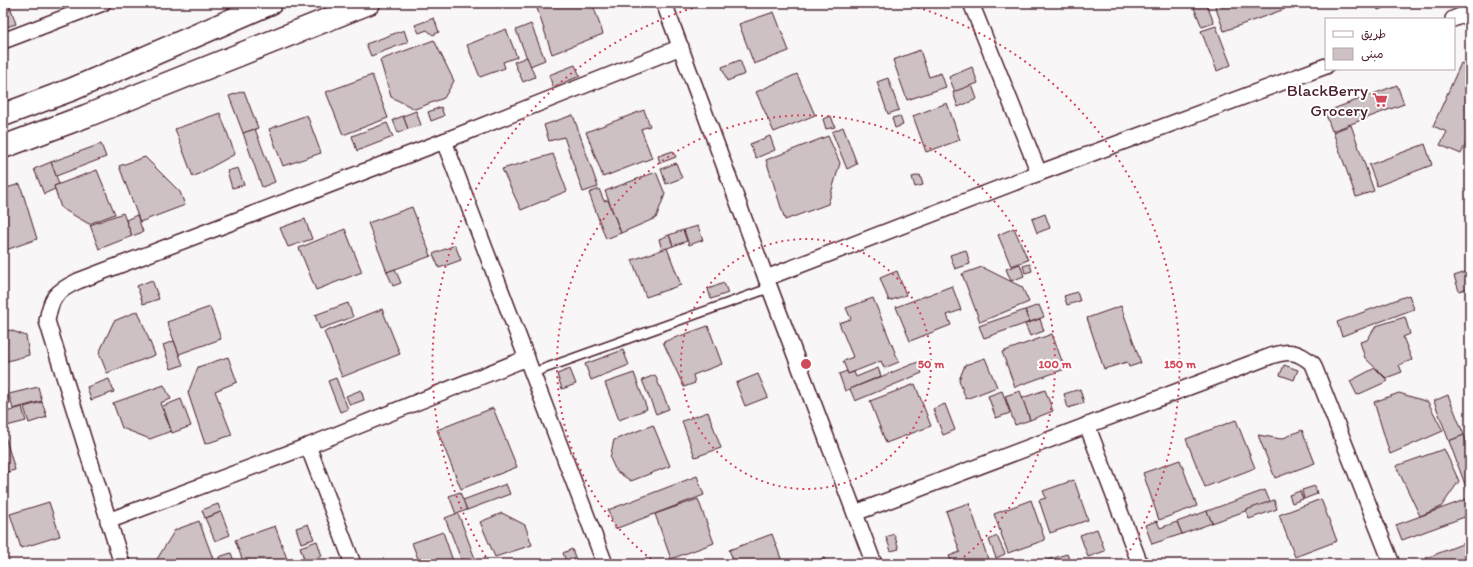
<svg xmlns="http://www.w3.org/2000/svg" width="1473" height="567" viewBox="0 0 1473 567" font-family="Itim,'Playpen Sans Arabic',sans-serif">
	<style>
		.building { fill: #cdc1c4; stroke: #4a1f2b }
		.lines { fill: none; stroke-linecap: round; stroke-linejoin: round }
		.service-casing { stroke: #4a1f2b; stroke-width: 11 }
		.minor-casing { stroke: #4a1f2b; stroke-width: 18 }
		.secondary-casing { stroke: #4a1f2b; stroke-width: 25 }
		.service { stroke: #fff; stroke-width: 8 }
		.minor { stroke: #fff; stroke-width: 15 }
		.secondary { stroke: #fff; stroke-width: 22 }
		.ring { fill: none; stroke: #d1495b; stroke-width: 2; stroke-dasharray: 2 4 }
		.labels { text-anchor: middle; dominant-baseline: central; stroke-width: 4; stroke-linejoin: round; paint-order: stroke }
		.poi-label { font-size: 17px; fill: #4a1f2b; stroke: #fff; text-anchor: end }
		.centre { fill: #d1495b; stroke: #fff; stroke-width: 2 }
		.ring-label { font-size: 12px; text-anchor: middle; font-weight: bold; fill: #d1495b; stroke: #fff; stroke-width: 4; stroke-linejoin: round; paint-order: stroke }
	</style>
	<rect width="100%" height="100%" fill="#f8f6f7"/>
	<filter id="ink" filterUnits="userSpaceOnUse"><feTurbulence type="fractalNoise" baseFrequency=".025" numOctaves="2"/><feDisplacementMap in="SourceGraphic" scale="8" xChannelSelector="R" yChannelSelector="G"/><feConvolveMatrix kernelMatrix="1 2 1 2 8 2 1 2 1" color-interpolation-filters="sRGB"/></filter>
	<g filter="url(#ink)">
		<!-- building -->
		<g class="building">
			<polygon points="3,3 9,3 11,9 3,12"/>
			<polygon points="543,3 588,3 593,5 603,34 552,54 536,5"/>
			<polygon points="1192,3 1206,3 1214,23 1202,27"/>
			<polygon points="1214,3 1283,3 1285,9 1224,31"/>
			<polygon points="1375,3 1393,3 1393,4 1378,10"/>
			<polygon points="11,9 16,24 3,28 3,12"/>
			<polygon points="774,12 789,51 754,64 739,24"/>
			<polygon points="434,18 439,32 433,35 427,30 419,33 415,25"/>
			<polygon points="531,24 545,60 530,66 516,30"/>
			<polygon points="1216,26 1231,65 1217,71 1201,31"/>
			<polygon points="506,29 517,57 503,62 505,68 480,77 467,45"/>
			<polygon points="404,30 408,42 371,56 366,44"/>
			<polygon points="434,40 454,81 444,98 415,109 391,97 380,60"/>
			<polygon points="920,50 929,77 941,73 946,87 907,100 893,60"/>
			<polygon points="527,57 535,77 523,82 514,62"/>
			<polygon points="740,60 745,74 727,81 722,67"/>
			<polygon points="1461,63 1470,66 1470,140 1468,139 1461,154 1440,145 1447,132 1433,126"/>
			<polygon points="575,65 580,76 553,87 549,75"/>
			<polygon points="972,67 978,83 955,92 949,77"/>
			<polygon points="797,74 815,115 774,132 756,92"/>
			<polygon points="372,75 388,118 343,135 326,92"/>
			<polygon points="888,78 899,110 888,114 877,82"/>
			<polygon points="972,85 977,99 958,107 953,92"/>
			<polygon points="1397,85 1404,104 1332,131 1325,112"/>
			<polygon points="244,91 258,128 243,133 229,96"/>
			<polygon points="947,103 960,140 926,152 913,116"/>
			<polygon points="441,107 444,116 431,121 428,112"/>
			<polygon points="644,110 650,126 641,129 652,158 603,177 586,132"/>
			<polygon points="416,111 421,125 408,129 403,116"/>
			<polygon points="220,113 235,154 193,177 175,129"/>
			<polygon points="307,115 321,153 283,166 269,129"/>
			<polygon points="573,115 598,187 583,192 564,137 549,141 544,125"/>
			<polygon points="403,116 408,129 398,133 393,120"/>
			<polygon points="831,116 835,127 826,129 823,119"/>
			<polygon points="900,116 903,125 895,128 892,118"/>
			<polygon points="387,123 393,137 357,151 352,136"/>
			<polygon points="1351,125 1374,191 1356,197 1333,132"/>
			<polygon points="843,127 857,164 847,169 832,132"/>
			<polygon points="255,129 275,182 262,187 243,133"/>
			<polygon points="770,136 775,150 756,158 750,144"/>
			<polygon points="828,136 840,163 828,204 785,220 766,160"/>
			<polygon points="101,144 106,157 56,176 51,162"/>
			<polygon points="1425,144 1432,165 1377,186 1369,165"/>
			<polygon points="673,151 676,157 660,163 658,156"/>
			<polygon points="553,154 567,191 521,210 502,169"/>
			<polygon points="145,157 180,192 185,205 140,222 119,166"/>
			<polygon points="51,162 59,184 54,186 55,189 44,194 34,169"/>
			<polygon points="676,163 682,178 666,184 661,169"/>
			<polygon points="238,168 244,185 232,188 227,171"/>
			<polygon points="97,170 115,214 89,224 61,208 54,186"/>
			<polygon points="656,172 665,194 656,218 621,233 605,191"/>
			<polygon points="920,175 923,185 915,187 912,177"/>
			<polygon points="20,184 37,239 3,251 3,189"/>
			<polygon points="599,189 604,201 608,200 621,233 606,239 589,193"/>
			<polygon points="412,207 431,256 387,272 368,223"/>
			<polygon points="123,213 132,236 99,249 90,225"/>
			<polygon points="1045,214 1050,228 1037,233 1032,219"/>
			<polygon points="137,215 143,232 132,236 126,220"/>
			<polygon points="305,219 312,239 288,247 280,228"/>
			<polygon points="698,226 703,240 689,245 684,230"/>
			<polygon points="1014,228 1028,260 1011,266 998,235"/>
			<polygon points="345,229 362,272 316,290 299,248"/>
			<polygon points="683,230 687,241 673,246 669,235"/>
			<polygon points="669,235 673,246 662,250 659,239"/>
			<polygon points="455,245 461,260 439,268 433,254"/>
			<polygon points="667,248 681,285 646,297 632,260"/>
			<polygon points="966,250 970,264 955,269 950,255"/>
			<polygon points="1020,264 1024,276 1011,281 1006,269"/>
			<polygon points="1030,264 1032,271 1025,273 1023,266"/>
			<polygon points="982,267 1022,287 1029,302 980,322 962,274"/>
			<polygon points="395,269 401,283 393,286 387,272"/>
			<polygon points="897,271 906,295 889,301 880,278"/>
			<polygon points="1466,272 1470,287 1459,291 1454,276"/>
			<polygon points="152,280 159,299 143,304 137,286"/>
			<polygon points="724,283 728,293 711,299 708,289"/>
			<polygon points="952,286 961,310 947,315 951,325 910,341 896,307"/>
			<polygon points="1077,292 1080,301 1067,305 1064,296"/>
			<polygon points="1409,295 1414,309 1342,336 1337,322"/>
			<polygon points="873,298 899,362 884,368 881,361 848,374 843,361 853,357 839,323 851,319 846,308"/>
			<polygon points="348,303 353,317 320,329 315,315"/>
			<polygon points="1039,305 1044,317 1030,322 1025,310"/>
			<polygon points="1121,306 1141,363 1129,367 1127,362 1104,369 1087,318"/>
			<polygon points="210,307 221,339 179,354 167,322"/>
			<polygon points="382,309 400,354 342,377 324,332"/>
			<polygon points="1025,310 1030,322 984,338 979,326"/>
			<polygon points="138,311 155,355 107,373 99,353 114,321"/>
			<polygon points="1405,317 1410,334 1403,337 1412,360 1399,365 1402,372 1386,378 1365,358 1360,342 1367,340 1376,326"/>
			<polygon points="1040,319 1044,331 1030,336 1025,324"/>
			<polygon points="708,326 722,364 693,375 695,383 684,387 663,342"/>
			<polygon points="10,330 26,336 29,355 4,362 3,333"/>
			<polygon points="1052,334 1065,369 1015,387 1002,352"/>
			<polygon points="174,341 183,365 171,369 163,345"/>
			<polygon points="623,350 629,365 591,380 585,364"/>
			<polygon points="228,357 237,382 215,391 232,435 205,444 188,393 198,367"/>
			<polygon points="985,358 997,387 966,399 959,380 965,365"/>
			<polygon points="918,362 922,373 855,401 850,389"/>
			<polygon points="1284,365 1298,370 1294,380 1280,375"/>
			<polygon points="878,368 881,376 845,391 839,374 847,371 848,374 854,372 856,377"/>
			<polygon points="1375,368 1388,381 1357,395 1350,381"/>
			<polygon points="570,369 576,384 562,389 557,374"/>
			<polygon points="634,373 647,409 619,420 605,383"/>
			<polygon points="758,374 768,397 745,406 736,383"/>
			<polygon points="655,375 669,409 656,414 642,380"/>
			<polygon points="336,378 348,409 340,412 328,381"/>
			<polygon points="109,379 114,392 91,400 87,387"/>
			<polygon points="3,380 10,403 3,405"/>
			<polygon points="915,384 931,426 886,443 870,401"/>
			<polygon points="164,385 171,399 160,403 171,431 150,439 122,428 113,403"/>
			<polygon points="38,387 42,401 13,409 9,394"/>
			<polygon points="1080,389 1084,403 1068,408 1064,394"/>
			<polygon points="361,390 364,400 350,405 346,396"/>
			<polygon points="1045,390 1053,411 1030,420 1022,398"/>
			<polygon points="1002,391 1010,413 996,418 988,396"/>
			<polygon points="1020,391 1030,420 1015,425 1005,396"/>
			<polygon points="1399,393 1428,402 1443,431 1390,454 1374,402"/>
			<polygon points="1448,395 1464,435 1449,441 1434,401"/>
			<polygon points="181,399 191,426 172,433 163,406"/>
			<polygon points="42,402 47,417 29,423 24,407"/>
			<polygon points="945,404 955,430 943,435 933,409"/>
			<polygon points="22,407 26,421 3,427 3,413"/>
			<polygon points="493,408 517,467 461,489 437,430"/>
			<polygon points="708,412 721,448 695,457 682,421"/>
			<polygon points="1236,420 1255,468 1205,487 1186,439"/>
			<polygon points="653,425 670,466 631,481 616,471 610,458 614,440"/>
			<polygon points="3,429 15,470 3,473"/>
			<polygon points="1302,430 1315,463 1275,478 1258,435 1281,439"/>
			<polygon points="1464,435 1470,452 1470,498 1449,441"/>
			<polygon points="1444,449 1459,481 1441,507 1420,516 1396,466"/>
			<polygon points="1180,460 1197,506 1159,520 1143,473"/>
			<polygon points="697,476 704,495 615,529 608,510"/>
			<polygon points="1074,480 1088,520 1050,533 1039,500 1046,498 1043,491"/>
			<polygon points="506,484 510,494 467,510 463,500"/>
			<polygon points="1315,486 1317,494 1304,499 1302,490"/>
			<polygon points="1265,490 1270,502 1212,523 1207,511"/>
			<polygon points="1300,491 1303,499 1292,503 1289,495"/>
			<polygon points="460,492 467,510 456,514 449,496"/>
			<polygon points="1470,498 1470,515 1402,540 1396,525"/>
			<polygon points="698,499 714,543 671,559 655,514"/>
			<polygon points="1321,499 1337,541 1295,557 1279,515"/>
			<polygon points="1031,500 1045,540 1008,553 994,514"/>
			<polygon points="1274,500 1277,509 1249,519 1246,510"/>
			<polygon points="49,502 60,536 21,548 10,514"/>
			<polygon points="969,503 989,562 984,564 952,564 949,556 960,552 946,511"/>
			<polygon points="218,504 221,512 205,518 202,510"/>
			<polygon points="1207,511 1212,523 1182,534 1177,522"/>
			<polygon points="221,512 230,535 215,541 205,518"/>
			<polygon points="458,513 477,564 463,564 445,518"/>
			<polygon points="502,513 525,525 532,545 495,557 480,522"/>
			<polygon points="199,521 215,564 154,564 175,530"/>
			<polygon points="1157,521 1160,528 1177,522 1182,534 1152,544 1145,525"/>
			<polygon points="308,524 314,539 301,543 296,528"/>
			<polygon points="275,526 287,559 272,564 244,564 235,540"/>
			<polygon points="1097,529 1105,551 1088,557 1080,535"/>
			<polygon points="443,532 454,564 420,564 412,543"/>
			<polygon points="772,534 783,564 735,564 729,550"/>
			<polygon points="894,534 899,549 891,551 886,537"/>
			<polygon points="997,536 1005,554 996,558 989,540"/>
			<polygon points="317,541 322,556 305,562 300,547"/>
			<polygon points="1470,541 1470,564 1429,564 1426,558"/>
			<polygon points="572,549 576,560 567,564 563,553"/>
			<polygon points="231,553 235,564 221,564 219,557"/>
			<polygon points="1067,554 1071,564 1045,564 1044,561"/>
			<polygon points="824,558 826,564 812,564 812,562"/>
		</g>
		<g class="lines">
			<defs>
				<polyline id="service" points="532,373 770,288"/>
				<g id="minor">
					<polyline points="664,3 766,278 874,564"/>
					<polyline points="971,3 1039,173"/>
					<polyline points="1453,19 1470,12"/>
					<polyline points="3,41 103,3"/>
					<polyline points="444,141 605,564"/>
					<polyline points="766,278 1039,173 1326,66"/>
					<polyline points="1087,425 1140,564"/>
					<polyline points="308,446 353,564"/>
					<path d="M855 513 1271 356C1290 350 1297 351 1313 364L1392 564"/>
					<polyline points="108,521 308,446 527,358"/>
					<path d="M122 564 47 321C51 297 55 292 78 281L444 141 681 47"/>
				</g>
				<g id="secondary">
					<polyline points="3,115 73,89 271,3"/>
					<polyline points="3,147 86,116 369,3"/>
				</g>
			</defs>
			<!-- service casing -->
			<use href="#service" class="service-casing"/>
			<!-- minor casing -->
			<use href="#minor" class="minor-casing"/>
			<!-- secondary casing -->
			<use href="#secondary" class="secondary-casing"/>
			<!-- service -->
			<use href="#service" class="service"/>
			<!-- minor -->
			<use href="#minor" class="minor"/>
			<!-- secondary -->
			<use href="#secondary" class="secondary"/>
		</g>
	</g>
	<!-- distance rings -->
	<g class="ring">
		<circle cx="806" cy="364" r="125"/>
		<path d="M656 563A249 249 0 1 1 956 563"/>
		<path d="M489 562A374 374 0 0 1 706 4M906 4A374 374 0 0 1 1123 562"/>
	</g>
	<!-- icons -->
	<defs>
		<symbol id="supermarket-bare" viewBox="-9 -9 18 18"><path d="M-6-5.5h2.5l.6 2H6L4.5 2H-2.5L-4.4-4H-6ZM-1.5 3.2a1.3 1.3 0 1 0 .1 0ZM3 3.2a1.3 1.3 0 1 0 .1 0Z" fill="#d1495b" stroke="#fff" stroke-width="2.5" paint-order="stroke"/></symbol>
	</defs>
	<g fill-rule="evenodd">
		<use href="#supermarket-bare" x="1369" y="89" width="22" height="22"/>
	</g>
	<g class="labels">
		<!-- poi labels -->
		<g class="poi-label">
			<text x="1368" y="90">BlackBerry<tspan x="1368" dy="20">Grocery</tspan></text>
		</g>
	</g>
	<circle cx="806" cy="364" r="6" class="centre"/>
	<g class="ring-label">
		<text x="931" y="368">50 m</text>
		<text x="1055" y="368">100 m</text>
		<text x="1180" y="368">150 m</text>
	</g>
	<!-- margin -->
	<rect width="1473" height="567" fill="none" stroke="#fff" stroke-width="16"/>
	<rect x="8" y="8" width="1457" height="551" fill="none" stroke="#4a1f2b" stroke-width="1.5" filter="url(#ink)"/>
	<!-- legend -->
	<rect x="1325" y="18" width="130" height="52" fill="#ffffff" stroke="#b7a5aa"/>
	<rect x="1333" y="31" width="20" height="6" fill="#ffffff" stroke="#b7a5aa"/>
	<text x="1361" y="38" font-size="12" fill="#4a1f2b">طريق</text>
	<rect x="1333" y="48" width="20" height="12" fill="#cdc1c4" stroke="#b7a5aa"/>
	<text x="1361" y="58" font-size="12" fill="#4a1f2b">مبنى</text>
</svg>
